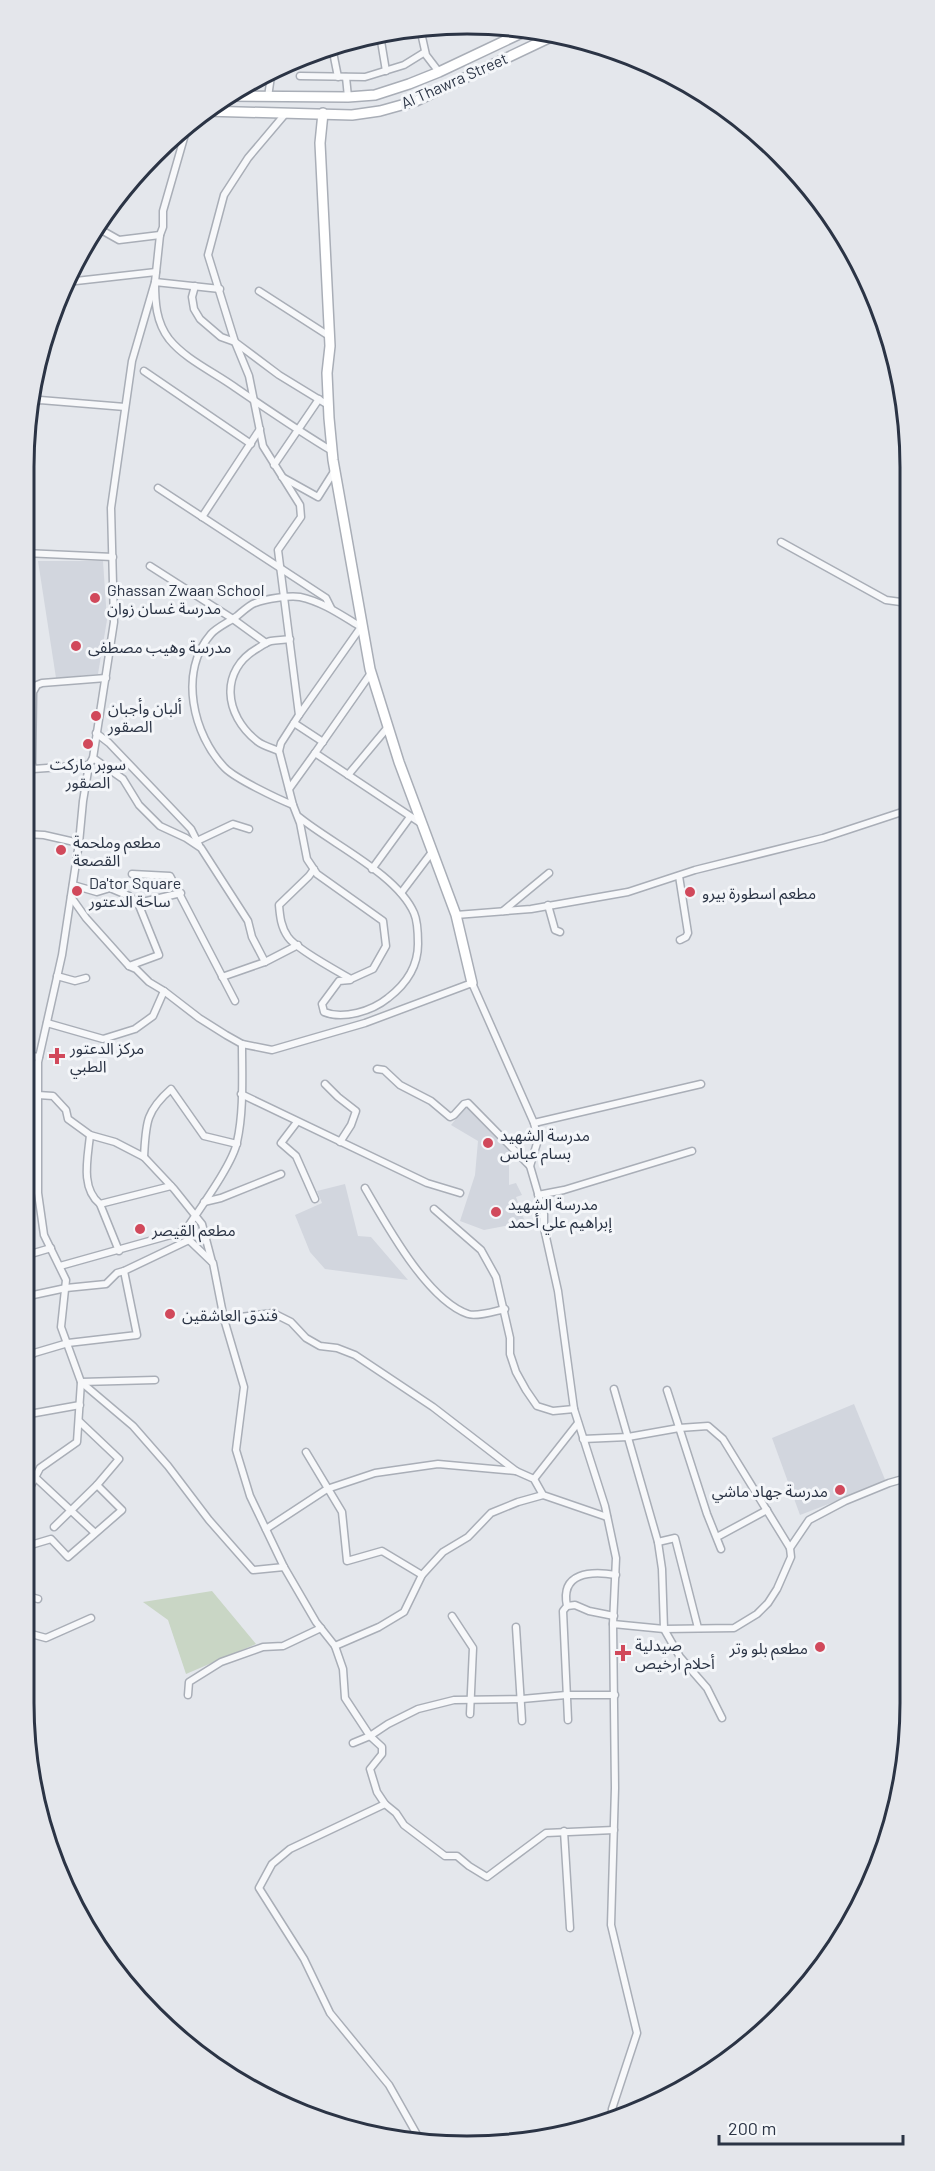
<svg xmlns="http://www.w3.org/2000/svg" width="935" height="2171" viewBox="0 0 935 2171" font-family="Barlow,'Noto Sans Arabic',sans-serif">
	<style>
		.built { fill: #d2d6de }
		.green { fill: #c9d6c5 }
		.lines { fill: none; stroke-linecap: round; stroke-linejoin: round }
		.street-casing { stroke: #a9aeb7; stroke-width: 9 }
		.secondary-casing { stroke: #a9aeb7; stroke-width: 12 }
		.street { stroke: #f7f8fa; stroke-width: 6 }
		.secondary { stroke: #fff; stroke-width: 9 }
		.poi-dot { fill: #d1495b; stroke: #f4f6f9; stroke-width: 2 }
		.labels { text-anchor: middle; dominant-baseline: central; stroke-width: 6; stroke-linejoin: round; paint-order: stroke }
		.street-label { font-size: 16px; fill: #2b3445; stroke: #f4f6f9 }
		.poi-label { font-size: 16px; fill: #2b3445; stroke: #f4f6f9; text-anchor: start }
		.rim { fill: none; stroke: #2b3445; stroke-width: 3 }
	</style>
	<rect width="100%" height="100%" fill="#e4e7ec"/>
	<!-- built -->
	<g class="built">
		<polygon points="38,561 103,561 107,620 98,674 56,678"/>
		<polygon points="467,1105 509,1148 509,1185 516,1183 522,1195 516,1197 525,1222 484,1230 460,1221 475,1175 478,1141 451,1125"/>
		<polygon points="345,1184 358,1236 371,1237 408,1280 325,1269 310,1252 295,1215 322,1203 317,1191"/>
		<polygon points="854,1404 886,1482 800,1515 772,1438"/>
	</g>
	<!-- green -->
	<polygon class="green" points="212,1591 256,1644 186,1674 168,1620 143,1602"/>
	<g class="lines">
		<defs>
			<g id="street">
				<polyline points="420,28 426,55 439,72"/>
				<polyline points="380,35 386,71"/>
				<polyline points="332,47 338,77"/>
				<polyline points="300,76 365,77 404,65 425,52"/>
				<polyline points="346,77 348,97"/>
				<polyline points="268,97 272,69"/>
				<path d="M286 113 248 158 224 195 208 255 235 342 249 376 263 446 300 505 301 517 278 550 299 715 281 743 279 751 293 805 300 823 307 859 317 874 383 921 386 946 373 969 351 979C337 971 296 949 288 937 281 927 280 917 279 905L309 876 314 869"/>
				<polyline points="188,124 163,211 163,227 160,235 155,282 132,361 111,508 114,622 93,758 89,765 83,801 79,843 62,955 38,1062 38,1193 44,1235 66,1280 61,1327 81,1382 133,1426 168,1466 209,1520 253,1570 284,1567"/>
				<polyline points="96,227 119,240 160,235"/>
				<polyline points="67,282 156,272"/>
				<polyline points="195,286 192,297 194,309 200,319 221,337 235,342 279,375 328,405"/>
				<path d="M220 289 155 282C155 302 156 322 169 339 186 360 214 372 236 388 268 410 299 431 332 451"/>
				<polyline points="259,291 329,336"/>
				<polyline points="144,371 251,444"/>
				<polyline points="35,402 40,400 125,407"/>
				<polyline points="274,465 319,399"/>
				<polyline points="282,477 318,497 335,470"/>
				<polyline points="158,488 326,598 331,608"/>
				<polyline points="202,517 260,429"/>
				<polyline points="781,542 886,600 908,603"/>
				<polyline points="24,553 113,557"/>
				<polyline points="150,566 233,619 266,643"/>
				<polyline points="371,673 315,753 422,824"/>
				<polyline points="299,715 361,627"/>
				<polyline points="294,723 323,742"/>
				<polyline points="96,733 109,743 191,829 199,845"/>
				<path d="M279 751C272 748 263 746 257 741 224 715 219 670 258 648 262 646 266 642 271 641 277 640 283 640 290 639"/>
				<polyline points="93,758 123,779 139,805 160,826 186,838 201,848 248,921 252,937 265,962"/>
				<polyline points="89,765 33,769 32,763 33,692 37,685 42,683 106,678"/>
				<polyline points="348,775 388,727"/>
				<polyline points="289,789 315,753"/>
				<path d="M293 805C278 799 236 779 225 768 193 735 178 672 211 634 217 627 229 622 237 616 242 612 249 605 255 603 265 599 290 595 300 597 323 602 341 615 361 627L362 630"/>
				<path d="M299 817C332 844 397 874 414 913 418 922 418 934 418 944 418 967 405 985 388 998 372 1011 343 1020 324 1012L322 1004 339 981 350 980"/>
				<polyline points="24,834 44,835 79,843"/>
				<polyline points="197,841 233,824 249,829"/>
				<polyline points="372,869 410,817"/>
				<polyline points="132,874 170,876 235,1001"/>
				<polyline points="679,876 688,933 686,937 680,940"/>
				<polyline points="73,885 97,892 110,888 129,896 138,903 181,893"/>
				<polyline points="401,893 432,852"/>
				<polyline points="71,897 86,918 129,966 136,969 149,982 164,991 199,1018 226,1035 242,1044 272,1050 365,1023 472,983 534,1123 538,1140 530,1166 544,1214 544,1228 558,1291 574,1409 605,1506 616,1558 613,1624"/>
				<polyline points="548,905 555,930 560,932"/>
				<polyline points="503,911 549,873"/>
				<polyline points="456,915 531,909 628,892 695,870 823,838 908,810"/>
				<polyline points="129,966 159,955 138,903"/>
				<polyline points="57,976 75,981 86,978"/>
				<polyline points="222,977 265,962 298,945"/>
				<polyline points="47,1023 103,1039 135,1029 153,1016 164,991"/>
				<polyline points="24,1055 39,1057"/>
				<polyline points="377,1069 384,1070 400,1085 431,1101 450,1117 454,1115 464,1104 468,1103 530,1166"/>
				<polyline points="325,1084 338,1097 356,1111 351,1125 340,1142"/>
				<polyline points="241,1094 427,1183 460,1193"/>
				<polyline points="38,1095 53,1096 66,1110 68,1119 90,1135 115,1142 144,1157 174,1189 202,1224 212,1262"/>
				<polyline points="297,1122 281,1143 296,1156 315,1199"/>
				<polyline points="534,1123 701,1084"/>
				<path d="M90 1135C88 1157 80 1188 100 1204L119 1251"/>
				<path d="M144 1157C146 1124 145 1112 171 1089L204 1136 237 1144"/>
				<path d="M365 1188C386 1224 427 1300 468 1314 477 1317 495 1311 505 1309"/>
				<polyline points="538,1195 564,1190 692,1151"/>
				<polyline points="204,1202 221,1198 281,1174"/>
				<polyline points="100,1204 171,1186"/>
				<polyline points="434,1209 481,1250 496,1277 510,1338 510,1354 516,1372 526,1390 537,1406 553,1411 574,1409"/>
				<polyline points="185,1231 189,1240 213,1263 224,1319 244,1387 236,1450 250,1496 284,1567 316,1622 335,1646 343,1669 345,1698 370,1736 382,1747 382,1754 370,1769 377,1792 385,1804 290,1849 272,1864 259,1888 304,1959 330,2013 389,2085 420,2140"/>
				<polyline points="24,1256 51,1248"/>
				<path d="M60 1266 185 1231C198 1211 233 1164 237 1142 244 1111 242 1076 242 1044"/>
				<polyline points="24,1297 66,1288 106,1284 117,1273 124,1271"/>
				<polyline points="224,1319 273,1313 291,1322 306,1338 320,1346 337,1348 355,1355 433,1407 516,1471 534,1479 543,1495 607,1517"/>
				<polyline points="24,1336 33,1354"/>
				<polyline points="24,1356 68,1343 137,1335 124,1271 189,1240"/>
				<polyline points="614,1389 658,1542 662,1569 664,1629 680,1657 707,1688 722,1718"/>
				<polyline points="667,1390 707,1514 721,1549"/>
				<polyline points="24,1415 80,1405"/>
				<polyline points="583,1439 628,1437 679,1428 708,1426 723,1439 790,1548"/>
				<polyline points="306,1452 342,1512 347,1561 382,1551 422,1575"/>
				<polyline points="36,1478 95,1533"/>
				<polyline points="534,1479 578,1423"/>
				<polyline points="24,1499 40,1468 77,1442 81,1382 155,1380"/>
				<polyline points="54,1527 97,1485 119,1459 80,1422"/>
				<polyline points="266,1529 327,1489 375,1473 438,1464 516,1471"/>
				<polyline points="717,1537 767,1510"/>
				<polyline points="658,1542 675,1538 698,1628"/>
				<polyline points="24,1547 51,1539 68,1557 122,1510 97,1485"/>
				<polyline points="24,1595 38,1599"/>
				<polyline points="567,1606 575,1605 589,1611 614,1616"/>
				<polyline points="452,1616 473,1648 470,1714"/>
				<polyline points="516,1627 522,1721"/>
				<polyline points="24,1632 46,1638 91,1618"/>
				<polyline points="335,1646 379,1627 404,1612 422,1575 443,1552 468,1537 491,1513 518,1502 543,1495"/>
				<polyline points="188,1695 189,1682 221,1662 263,1647 283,1646 321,1628"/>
				<path d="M568 1720 563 1611 567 1606C560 1572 591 1571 616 1575"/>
				<polyline points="353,1743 370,1736 388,1724 418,1709 454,1700 522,1699 566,1695 615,1695"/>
				<polyline points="385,1804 396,1813 404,1825 445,1856 457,1856 469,1866 487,1877 546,1833 614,1830"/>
				<polyline points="564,1831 570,1928"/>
				<polyline points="611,2123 612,2109 637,2033 611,1925 615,1788 613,1624 664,1629 734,1628 757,1614 768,1603 777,1589 791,1557 790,1548 809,1520 845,1501 889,1483 910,1477"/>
			</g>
			<g id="secondary">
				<polyline points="229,96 348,97 375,95 409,84 439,72 530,29"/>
				<polyline points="205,111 352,115 380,111 416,101 555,35"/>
				<polyline points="323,113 320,143 330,346 327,373 329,418 333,460 370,669 399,762 456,915 472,983"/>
			</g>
		</defs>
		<!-- street casing -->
		<use href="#street" class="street-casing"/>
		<!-- secondary casing -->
		<use href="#secondary" class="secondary-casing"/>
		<!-- street -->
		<use href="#street" class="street"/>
		<!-- secondary -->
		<use href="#secondary" class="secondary"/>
	</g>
	<!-- markers -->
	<g class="poi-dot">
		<circle cx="95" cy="598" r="6"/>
		<circle cx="76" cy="646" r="6"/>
		<circle cx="96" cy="716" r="6"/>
		<circle cx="88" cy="744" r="6"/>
		<circle cx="61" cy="850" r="6"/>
		<circle cx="77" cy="891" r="6"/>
		<circle cx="690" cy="892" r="6"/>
		<path d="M54 1047h6v6h6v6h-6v6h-6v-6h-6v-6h6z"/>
		<circle cx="488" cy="1143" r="6"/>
		<circle cx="496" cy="1212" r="6"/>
		<circle cx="140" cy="1229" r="6"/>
		<circle cx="170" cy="1314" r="6"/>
		<circle cx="840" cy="1490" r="6"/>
		<circle cx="820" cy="1647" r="6"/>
		<path d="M620 1644h6v6h6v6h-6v6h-6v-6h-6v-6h6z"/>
	</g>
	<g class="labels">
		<!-- street labels -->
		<g class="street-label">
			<text transform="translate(454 80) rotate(-24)">Al Thawra Street</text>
		</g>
		<!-- poi labels -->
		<g class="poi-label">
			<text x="107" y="589">Ghassan Zwaan School<tspan x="107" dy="18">مدرسة غسان زوان</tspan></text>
			<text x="88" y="646">مدرسة وهيب مصطفى</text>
			<text x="108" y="707">ألبان وأجبان<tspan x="108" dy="18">الصقور</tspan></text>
			<text x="88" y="763" text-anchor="middle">سوبر ماركت<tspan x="88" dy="18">الصقور</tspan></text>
			<text x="73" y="841">مطعم وملحمة<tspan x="73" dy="18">القصعة</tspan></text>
			<text x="89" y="882">Da'tor Square<tspan x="89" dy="18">ساحة الدعتور</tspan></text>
			<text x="702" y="892">مطعم اسطورة بيرو</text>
			<text x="70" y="1047">مركز الدعتور<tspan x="70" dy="18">الطبي</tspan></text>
			<text x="500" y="1134">مدرسة الشهيد<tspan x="500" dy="18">بسام عباس</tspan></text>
			<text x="508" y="1203">مدرسة الشهيد<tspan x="508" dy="18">إبراهيم علي أحمد</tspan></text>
			<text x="152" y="1229">مطعم القيصر</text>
			<text x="182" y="1314">فندق العاشقين</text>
			<text x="828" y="1490" text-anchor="end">مدرسة جهاد ماشي</text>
			<text x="635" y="1644">صيدلية<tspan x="635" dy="18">أحلام ارخيص</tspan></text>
			<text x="808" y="1647" text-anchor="end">مطعم بلو وتر</text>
		</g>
	</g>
	<!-- crop -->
	<path d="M0 0H935V2171H0ZM467 34H467A433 433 0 0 1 900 467V1703A433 433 0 0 1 467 2136H467A433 433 0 0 1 34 1703V467A433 433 0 0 1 467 34Z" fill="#e4e6eb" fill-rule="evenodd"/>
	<path class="rim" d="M467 34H467A433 433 0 0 1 900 467V1703A433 433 0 0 1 467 2136H467A433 433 0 0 1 34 1703V467A433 433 0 0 1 467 34Z"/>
	<!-- scale -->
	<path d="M719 2135v9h184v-9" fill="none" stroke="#2b3445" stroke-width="3"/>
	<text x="728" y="2135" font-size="18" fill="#2b3445" stroke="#f4f6f9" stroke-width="4.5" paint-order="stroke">200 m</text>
</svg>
